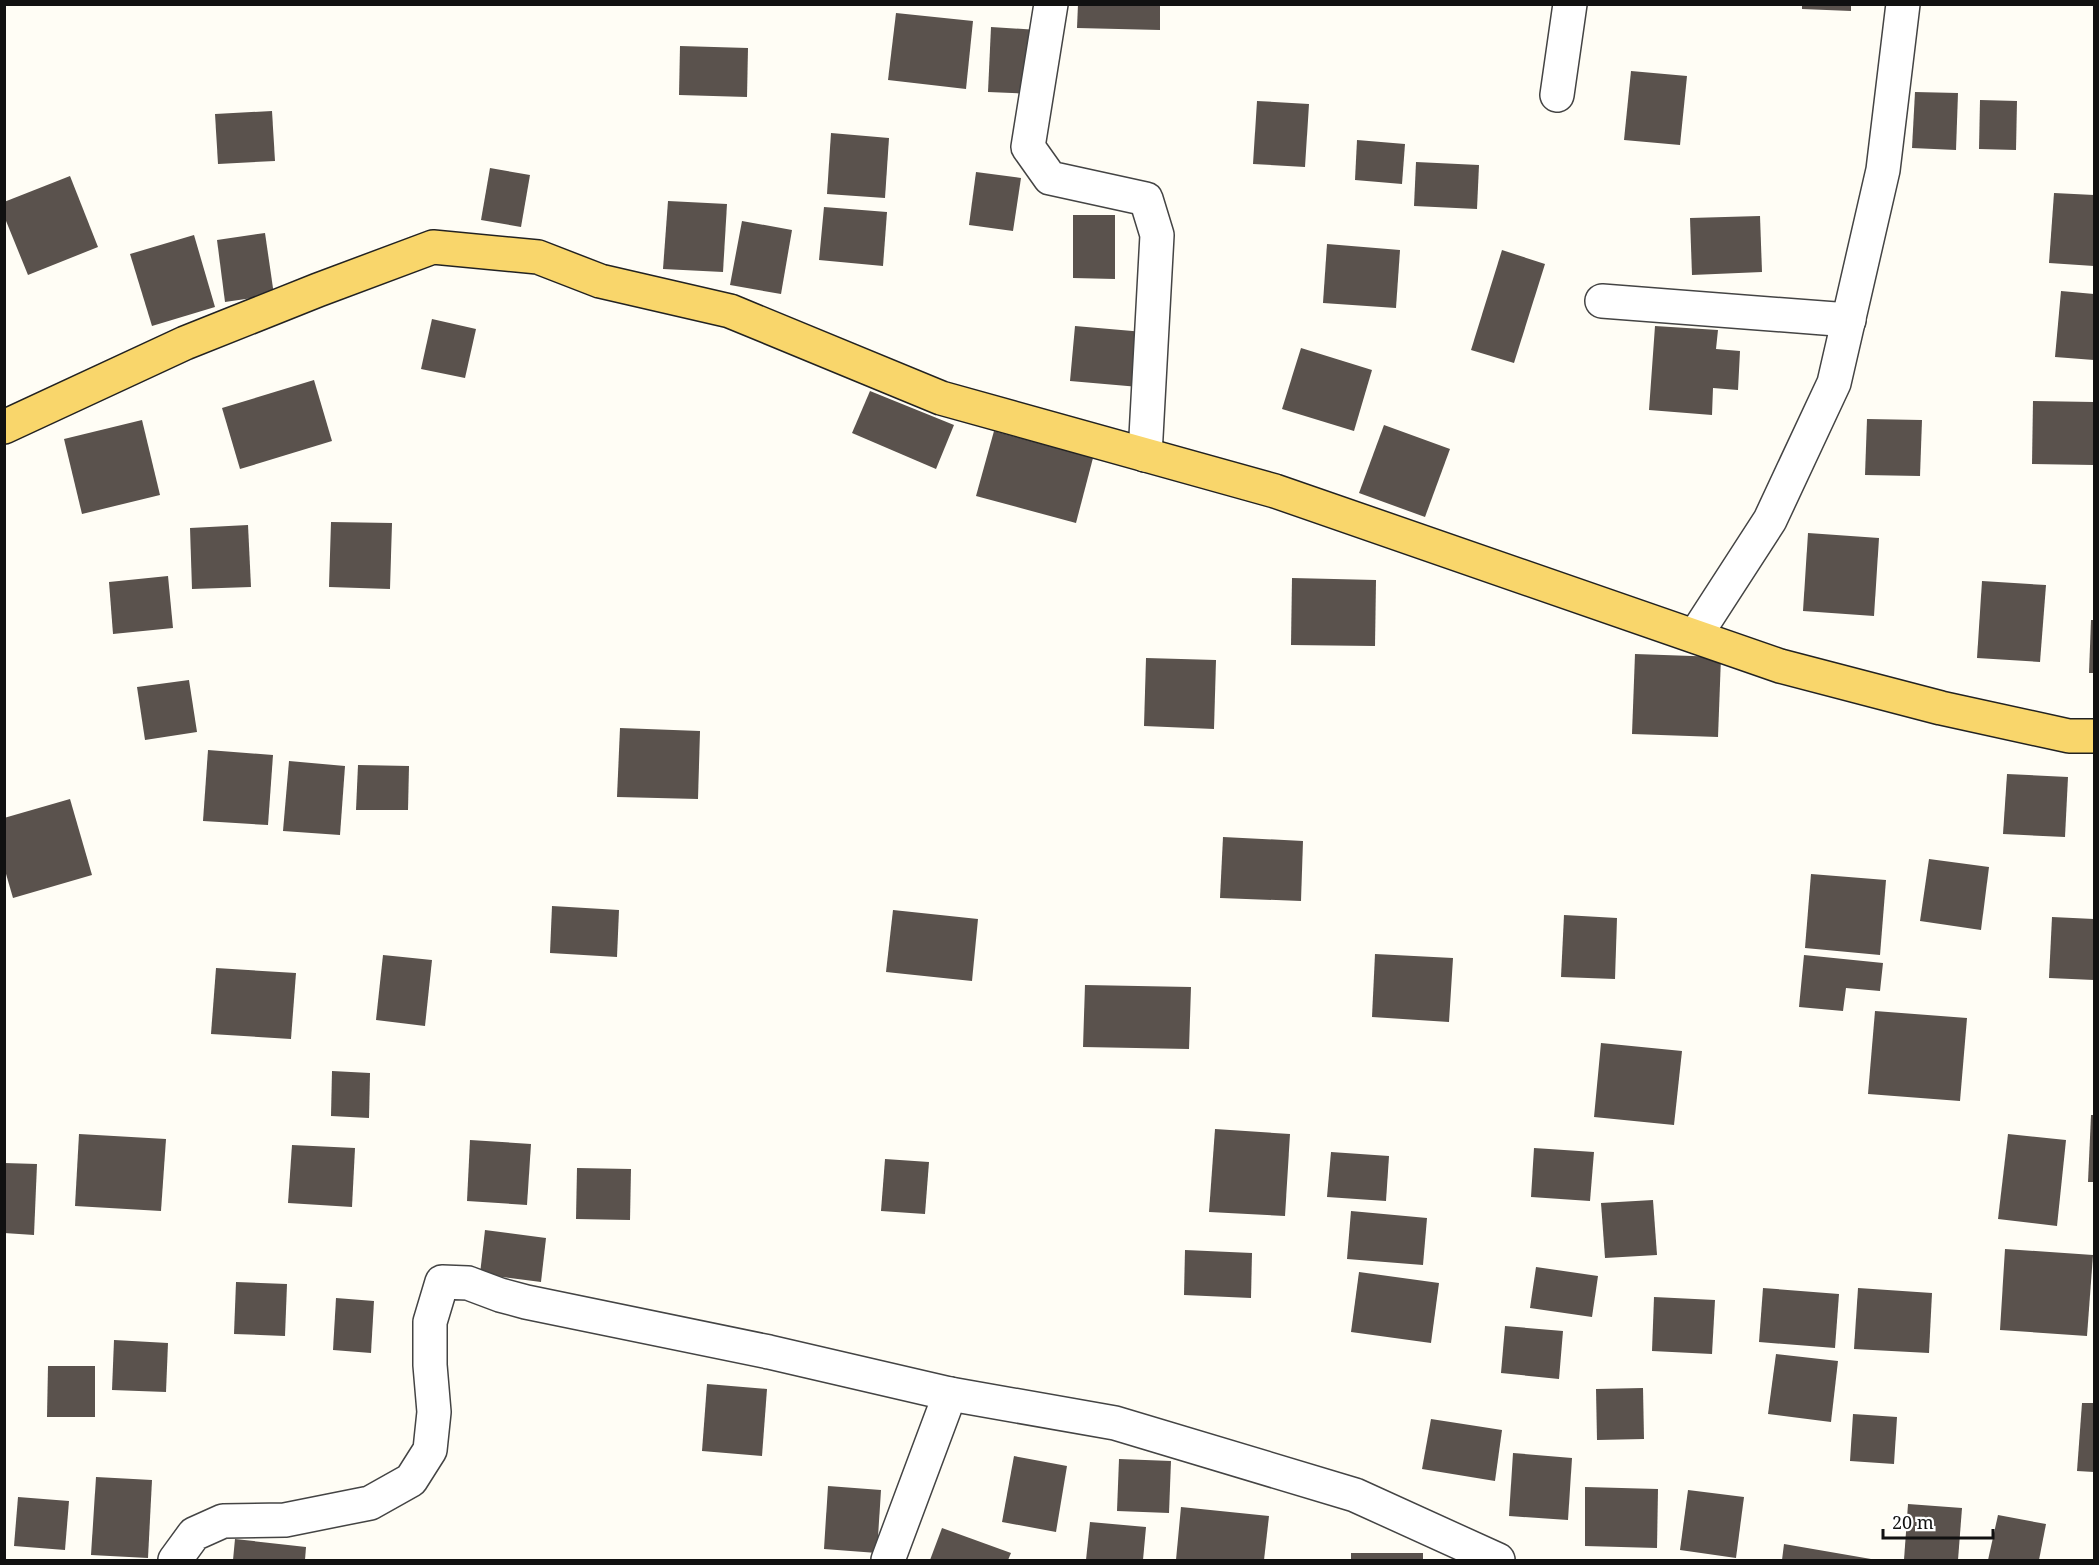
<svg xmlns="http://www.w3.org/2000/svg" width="2099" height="1565" viewBox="0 0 2099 1565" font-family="'Noto Serif',serif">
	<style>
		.building { fill: #5a524d }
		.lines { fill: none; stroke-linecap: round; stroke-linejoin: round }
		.minor-casing { stroke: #444; stroke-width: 36 }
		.major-casing { stroke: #222; stroke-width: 36 }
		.minor { stroke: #fff; stroke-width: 33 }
		.major { stroke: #f9d66b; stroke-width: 33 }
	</style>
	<rect width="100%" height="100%" fill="#fffdf5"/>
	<!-- building -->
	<g class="building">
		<polygon points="1078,4 1160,4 1160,30 1077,28"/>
		<polygon points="1802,4 1851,4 1851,11 1802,9"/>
		<polygon points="896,13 973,21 966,89 888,80"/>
		<polygon points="991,27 1038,30 1034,94 988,92"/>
		<polygon points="680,46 748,48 747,97 679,95"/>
		<polygon points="1631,71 1687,76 1680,145 1624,140"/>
		<polygon points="1915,92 1958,93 1956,150 1912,148"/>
		<polygon points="1980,100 2017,101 2016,150 1979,149"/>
		<polygon points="1257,101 1309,104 1305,167 1253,164"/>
		<polygon points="272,111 275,161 218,164 215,114"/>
		<polygon points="831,133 889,138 885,198 827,194"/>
		<polygon points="1357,140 1405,144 1402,184 1355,180"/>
		<polygon points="1416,162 1479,165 1477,209 1414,206"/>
		<polygon points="490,168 530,175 521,227 481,220"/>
		<polygon points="976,172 1021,178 1013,231 969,225"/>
		<polygon points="70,176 98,247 28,275 4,216 4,202"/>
		<polygon points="2054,193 2094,195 2094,266 2049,263"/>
		<polygon points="668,201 727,204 723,272 663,269"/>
		<polygon points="824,207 887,212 883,266 819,260"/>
		<polygon points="1073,215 1115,215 1115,279 1073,278"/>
		<polygon points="1760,216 1762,272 1692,275 1690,218"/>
		<polygon points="742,221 792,230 781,294 730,285"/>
		<polygon points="265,233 274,295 225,302 217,240"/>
		<polygon points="194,235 215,307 152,326 130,254"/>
		<polygon points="1327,244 1400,250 1396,308 1323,303"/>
		<polygon points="1502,250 1545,264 1514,363 1471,350"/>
		<polygon points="2061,291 2094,294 2094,360 2055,357"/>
		<polygon points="432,319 476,329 465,378 421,369"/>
		<polygon points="1075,326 1144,332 1139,387 1070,381"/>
		<polygon points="1655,326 1718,330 1716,349 1740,351 1738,390 1713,388 1712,415 1649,410"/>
		<polygon points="1301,348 1372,370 1354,431 1282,409"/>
		<polygon points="314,380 332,441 240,469 222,408"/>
		<polygon points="870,391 954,425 936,469 852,433"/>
		<polygon points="2033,401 2094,402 2094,465 2032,464"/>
		<polygon points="1867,419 1922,420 1920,476 1865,475"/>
		<polygon points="142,420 160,495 82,514 64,439"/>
		<polygon points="1384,425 1450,449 1425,517 1359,493"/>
		<polygon points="994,431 1093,458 1076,523 976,496"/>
		<polygon points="331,522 392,523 390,589 329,587"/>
		<polygon points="248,525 251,587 192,589 190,528"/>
		<polygon points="1808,533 1879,538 1874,616 1803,611"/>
		<polygon points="168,576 173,628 113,634 109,582"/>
		<polygon points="1292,578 1376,580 1375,646 1291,645"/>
		<polygon points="1982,581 2046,585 2040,662 1977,658"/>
		<polygon points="2091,620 2094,620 2094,673 2089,673"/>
		<polygon points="1635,654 1721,657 1718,737 1632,734"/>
		<polygon points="1146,658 1216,660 1214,729 1144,726"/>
		<polygon points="189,680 197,732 145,740 137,687"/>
		<polygon points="620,728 700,731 698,799 617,797"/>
		<polygon points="208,750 273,755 268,825 203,821"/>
		<polygon points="289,761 345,766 340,835 283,831"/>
		<polygon points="358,765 409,766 408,810 356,810"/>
		<polygon points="2007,774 2068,777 2065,837 2003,834"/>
		<polygon points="70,799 92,875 13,898 4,867 4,818"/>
		<polygon points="1223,837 1303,841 1301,901 1220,898"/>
		<polygon points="1929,859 1989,867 1981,930 1920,921"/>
		<polygon points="1811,874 1886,880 1880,955 1805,948"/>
		<polygon points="552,906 619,910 617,957 550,953"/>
		<polygon points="893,910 978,919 972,981 886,972"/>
		<polygon points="1564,915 1617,918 1615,979 1561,977"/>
		<polygon points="2052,917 2094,919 2094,980 2049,978"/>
		<polygon points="1375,954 1453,958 1449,1022 1372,1017"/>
		<polygon points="383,955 432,960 425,1026 376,1020"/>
		<polygon points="1804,955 1883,963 1880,991 1846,988 1843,1011 1799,1007"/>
		<polygon points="216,968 296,973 291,1039 211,1034"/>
		<polygon points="1085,985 1191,987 1189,1049 1083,1047"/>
		<polygon points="1875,1011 1967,1018 1960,1101 1868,1094"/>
		<polygon points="1601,1043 1682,1051 1674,1125 1594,1117"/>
		<polygon points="332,1071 370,1073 369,1118 331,1116"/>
		<polygon points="2091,1115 2094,1115 2094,1182 2088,1182"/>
		<polygon points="1215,1129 1290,1134 1285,1216 1209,1212"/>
		<polygon points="79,1134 166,1139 161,1211 75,1206"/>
		<polygon points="2008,1134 2066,1140 2057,1226 1998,1219"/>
		<polygon points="470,1140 531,1144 527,1205 467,1201"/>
		<polygon points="292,1145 355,1148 352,1207 288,1203"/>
		<polygon points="1534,1148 1594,1152 1590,1201 1531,1197"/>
		<polygon points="1331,1152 1389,1156 1386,1201 1327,1197"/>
		<polygon points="885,1159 929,1162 925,1214 881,1211"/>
		<polygon points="4,1163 37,1164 34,1235 4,1233"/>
		<polygon points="577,1168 631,1169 630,1220 576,1219"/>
		<polygon points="1653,1200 1657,1255 1605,1258 1601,1203"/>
		<polygon points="1351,1211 1427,1218 1423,1265 1347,1259"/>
		<polygon points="485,1230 546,1238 541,1282 480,1274"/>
		<polygon points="2005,1249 2093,1255 2087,1336 2000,1330"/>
		<polygon points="1185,1250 1252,1253 1251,1298 1184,1295"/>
		<polygon points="1536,1267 1598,1276 1592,1317 1530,1308"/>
		<polygon points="1359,1272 1439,1283 1431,1343 1351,1332"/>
		<polygon points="236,1282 287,1284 285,1336 234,1334"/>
		<polygon points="1763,1288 1839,1294 1835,1348 1759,1342"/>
		<polygon points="1858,1288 1932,1293 1929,1353 1854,1349"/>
		<polygon points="1654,1297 1715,1300 1712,1354 1652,1351"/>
		<polygon points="336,1298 374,1301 371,1353 333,1350"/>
		<polygon points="1505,1326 1563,1331 1559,1379 1501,1373"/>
		<polygon points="114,1340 168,1343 166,1392 112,1390"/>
		<polygon points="1776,1354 1838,1361 1831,1422 1768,1414"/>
		<polygon points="48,1366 95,1366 95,1417 47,1417"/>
		<polygon points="707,1384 767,1389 762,1456 702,1451"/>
		<polygon points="1643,1388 1644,1439 1597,1440 1596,1389"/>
		<polygon points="2082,1403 2094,1403 2094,1472 2077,1471"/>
		<polygon points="1853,1414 1897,1417 1894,1464 1850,1461"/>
		<polygon points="1431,1419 1502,1430 1495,1481 1422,1469"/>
		<polygon points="1513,1453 1572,1458 1568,1520 1509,1516"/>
		<polygon points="1014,1456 1067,1466 1056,1532 1002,1522"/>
		<polygon points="1119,1459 1171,1461 1169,1513 1117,1511"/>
		<polygon points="96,1477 152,1480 148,1558 91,1555"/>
		<polygon points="828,1486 881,1490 877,1553 824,1549"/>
		<polygon points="1585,1487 1658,1489 1657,1548 1585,1546"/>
		<polygon points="1688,1490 1744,1497 1736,1558 1680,1550"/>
		<polygon points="18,1497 69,1501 65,1550 14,1546"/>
		<polygon points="1908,1504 1962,1508 1958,1560 1904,1560"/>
		<polygon points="1181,1507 1269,1516 1264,1560 1176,1560"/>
		<polygon points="1998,1515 2046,1524 2039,1560 1988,1560"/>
		<polygon points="1090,1522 1146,1527 1143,1560 1086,1560"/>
		<polygon points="942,1528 1011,1553 1008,1560 930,1560"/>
		<polygon points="235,1539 306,1547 305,1560 233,1560"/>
		<polygon points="1784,1544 1871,1559 1871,1560 1782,1560"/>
		<rect x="1351" y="1553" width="72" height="7"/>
	</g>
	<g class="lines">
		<defs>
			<g id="minor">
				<polyline points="1051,4 1028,147 1050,178 1146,199 1157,235 1145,455"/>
				<polyline points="1557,95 1570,4"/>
				<polyline points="1602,301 1849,320"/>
				<polyline points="1695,636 1770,520 1834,383 1883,170 1903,4"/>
				<polyline points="175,1560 194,1534 223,1521 285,1520 370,1503 411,1480 430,1450 434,1412 430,1365 430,1322 442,1282 468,1283 500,1295 526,1302 769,1352 950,1394 1115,1423 1355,1495 1498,1560"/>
				<polyline points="888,1560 950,1394"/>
			</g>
			<polyline id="major" points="4,427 185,343 318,290 433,247 538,257 600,281 730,311 941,398 1275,491 1780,666 1941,708 2069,736 2094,736"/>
		</defs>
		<!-- minor casing -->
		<use href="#minor" class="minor-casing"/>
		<!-- major casing -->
		<use href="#major" class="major-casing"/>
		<!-- minor -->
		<use href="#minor" class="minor"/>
		<!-- major -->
		<use href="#major" class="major"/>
	</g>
	<!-- border -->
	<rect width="2099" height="1565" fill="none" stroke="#111111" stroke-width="12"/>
	<!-- scale -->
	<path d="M1883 1529v9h110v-9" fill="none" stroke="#111111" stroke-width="3"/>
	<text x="1892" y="1529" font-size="18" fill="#111111" stroke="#ffffff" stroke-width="4.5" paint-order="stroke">20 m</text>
</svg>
